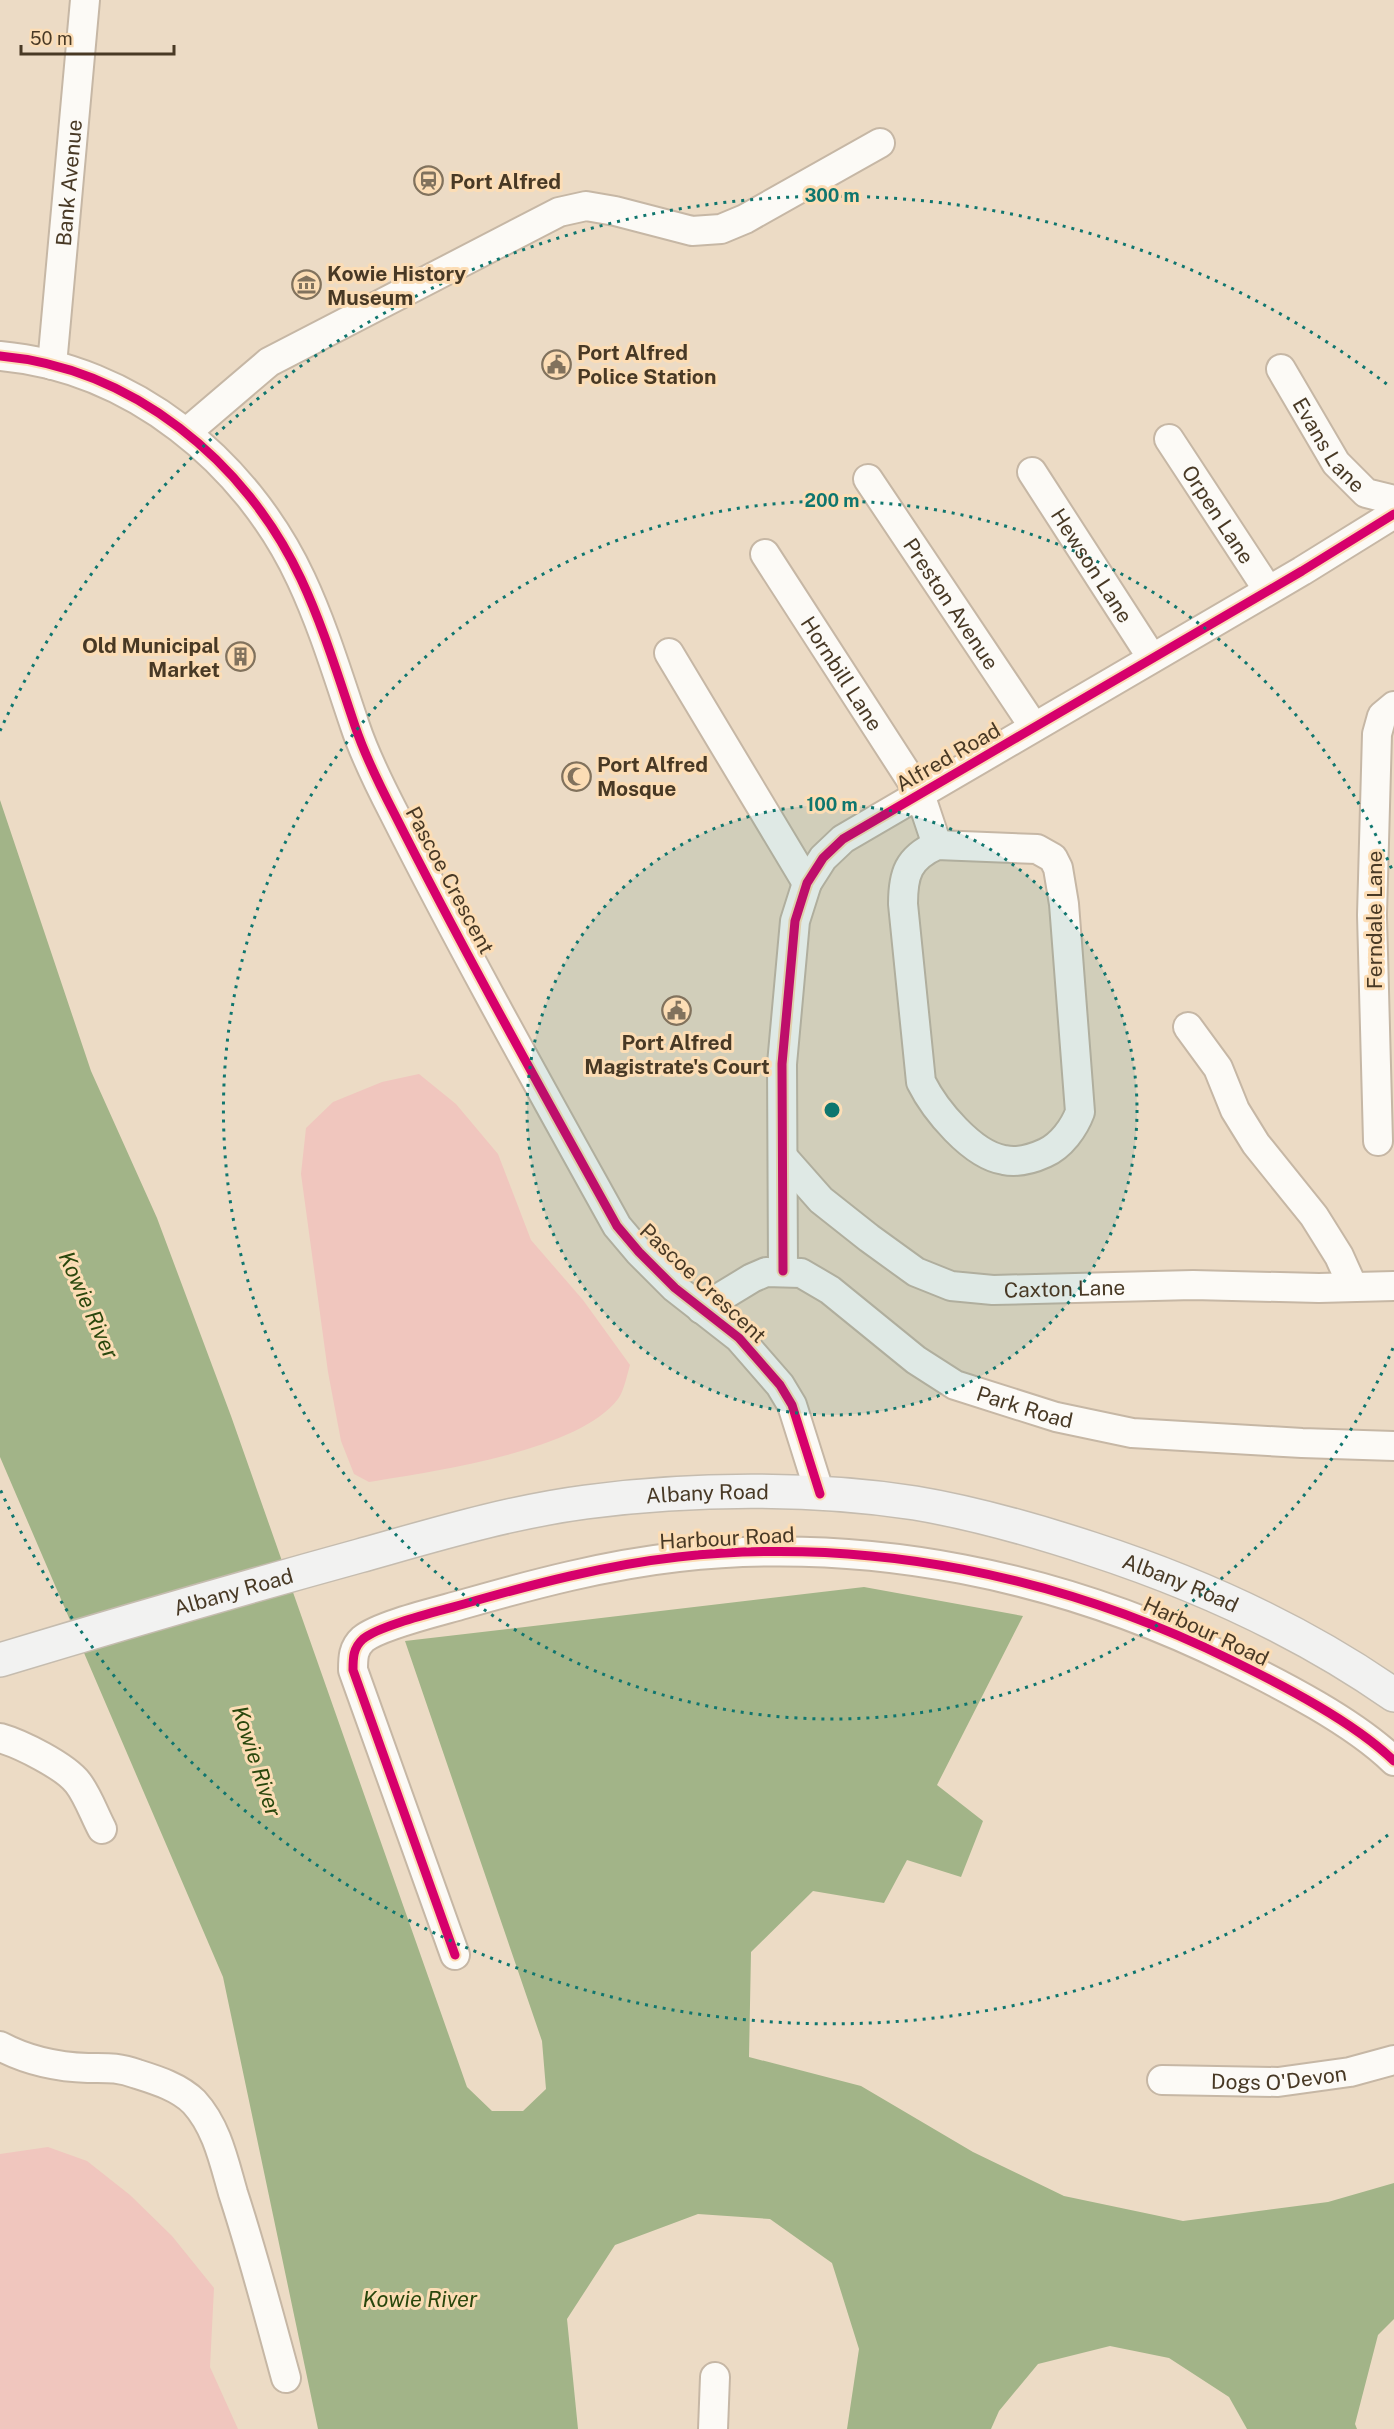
<svg xmlns="http://www.w3.org/2000/svg" width="1394" height="2429" viewBox="0 0 1394 2429" font-family="'Public Sans',sans-serif">
	<style>
		.green { fill: #f0c6be }
		.water { fill: #a2b488 }
		.lines { fill: none; stroke-linecap: round; stroke-linejoin: round }
		.minor-casing { stroke: #c6b7a5; stroke-width: 32 }
		.major-casing { stroke: #c5bcaf; stroke-width: 36 }
		.minor { stroke: #fcfaf6; stroke-width: 28 }
		.major { stroke: #f2f2f1; stroke-width: 33 }
		.cycleway-casing { stroke: #fcddb5; stroke-width: 13 }
		.cycleway { stroke: #d6006c; stroke-width: 9 }
		.ring { fill: none; stroke: #0f766e; stroke-width: 3; stroke-dasharray: 3 6 }
		.labels { text-anchor: middle; dominant-baseline: central; stroke-width: 6; stroke-linejoin: round; paint-order: stroke }
		.poi-label { font-size: 21px; font-weight: bold; fill: #483925; stroke: #fcddb5; text-anchor: start }
		.street-label { font-size: 21px; fill: #483925; stroke: #fcddb5 }
		.water-label { font-size: 22px; font-style: italic; fill: #29470d; stroke: #fcddb5 }
		.centre { fill: #0f766e; stroke: #fcddb5; stroke-width: 3 }
		.ring-label { font-size: 18px; text-anchor: middle; font-weight: bold; fill: #0f766e; stroke: #fcddb5; stroke-width: 6; stroke-linejoin: round; paint-order: stroke }
	</style>
	<rect width="100%" height="100%" fill="#ecdbc5"/>
	<!-- green -->
	<g class="green">
		<path d="M419 1074 456 1104 498 1154 531 1240 583 1300 630 1365C627 1375 624 1391 618 1399 577 1452 433 1471 369 1482L354 1474 341 1441 328 1372 301 1174 306 1128 333 1102 382 1082Z"/>
		<polygon points="48,2147 87,2161 130,2195 172,2236 214,2288 210,2367 238,2429 0,2429 0,2154"/>
	</g>
	<!-- water -->
	<polygon class="water" points="0,800 91,1071 157,1218 231,1416 467,2087 492,2111 523,2111 546,2089 542,2041 405,1641 864,1587 1023,1616 937,1785 983,1821 961,1877 907,1860 884,1903 813,1891 751,1952 749,2057 861,2086 973,2152 1064,2196 1183,2221 1328,2202 1394,2183 1394,2319 1378,2335 1355,2424 1357,2429 1247,2429 1229,2397 1169,2358 1110,2346 1038,2364 999,2411 991,2429 847,2429 859,2349 832,2263 770,2219 698,2214 615,2245 567,2319 578,2429 318,2429 223,1977 0,1457"/>
	<g class="lines">
		<defs>
			<g id="minor">
				<path d="M0 356C132 368 246 461 301 579 323 626 338 676 355 726 365 756 379 784 394 813 464 952 541 1089 617 1226L639 1252 675 1288 739 1338 780 1385 792 1405 820 1494"/>
				<path id="s1" d="M52 365 85 0"/>
				<path id="s2" d="M1281 369 1336 463 1366 493 1394 500"/>
				<polyline points="187,432 269,362 559,212 586,206 615,211 692,231 721,229 745,219 880,143"/>
				<path id="s3" d="M1169 439 1268 590"/>
				<path id="s4" d="M1032 472 1152 658"/>
				<path id="s5" d="M868 479 1034 727"/>
				<path id="s6" d="M765 554 920 794 937 845"/>
				<polyline points="669,653 807,883"/>
				<path d="M937 845 1037 849 1053 858 1058 868 1064 904 1080 1112C1074 1128 1061 1146 1045 1153 1032 1159 1018 1163 1004 1160 972 1155 935 1110 921 1082L903 904C903 874 908 858 937 845Z"/>
				<polyline points="1188,1027 1218,1068 1235,1110 1256,1144 1314,1216 1339,1256 1353,1287"/>
				<polyline points="1378,1141 1372,915 1377,734 1382,716 1394,706"/>
				<path id="s7" d="M783 1157 821 1200 869 1238 916 1272 951 1286 993 1290 1193 1285 1319 1288 1394 1286"/>
				<polyline points="783,1271 782,1064 795,921 807,883 823,858 843,839 1302,571 1394,514"/>
				<path id="s8" d="M701 1309 752 1278 766 1272 801 1273 830 1290 916 1360 955 1385 1056 1417 1132 1433 1302 1443 1394 1446"/>
				<path d="M0 1738C21 1744 65 1766 78 1783 88 1796 94 1814 102 1829"/>
				<path d="M455 1955 353 1670C353 1658 353 1648 363 1639 380 1625 440 1611 464 1604 534 1584 606 1565 678 1557 869 1536 1061 1576 1231 1660 1282 1685 1354 1722 1394 1761"/>
				<path d="M0 2046C26 2060 58 2067 88 2068 107 2068 118 2067 137 2074 156 2080 179 2087 194 2102 217 2127 224 2162 233 2193 253 2254 269 2316 286 2378"/>
				<path id="s9" d="M1162 2080 1278 2082 1350 2072 1394 2060"/>
				<polyline points="713,2429 715,2377"/>
			</g>
			<g id="major">
				<path id="s10" d="M0 1660C119 1624 239 1589 359 1556 434 1535 509 1512 586 1502 691 1488 811 1487 915 1503 975 1513 1034 1530 1092 1549 1199 1584 1301 1630 1394 1695"/>
			</g>
		</defs>
		<!-- minor casing -->
		<use href="#minor" class="minor-casing"/>
		<!-- major casing -->
		<use href="#major" class="major-casing"/>
		<!-- minor -->
		<use href="#minor" class="minor"/>
		<!-- major -->
		<use href="#major" class="major"/>
		<defs>
			<g id="cycleway">
				<path d="M0 356C132 368 246 461 301 579 323 626 338 676 355 726 365 756 379 784 394 813 464 952 541 1089 617 1226L639 1252 675 1288 739 1338 780 1385 792 1405 820 1494"/>
				<polyline points="783,1271 782,1064 795,921 807,883 823,858 843,839 1302,571 1394,514"/>
				<path d="M455 1955 353 1670C353 1658 353 1648 363 1639 380 1625 440 1611 464 1604 534 1584 606 1565 678 1557 869 1536 1061 1576 1231 1660 1282 1685 1354 1722 1394 1761"/>
			</g>
		</defs>
		<!-- cycleway casing -->
		<use href="#cycleway" class="cycleway-casing"/>
		<!-- cycleway -->
		<use href="#cycleway" class="cycleway"/>
	</g>
	<!-- distance rings -->
	<circle cx="832" cy="1110" r="305" fill="#0f766e" fill-opacity=".12"/>
	<g class="ring">
		<circle cx="832" cy="1110" r="305"/>
		<path d="M1393 1348A609 609 0 1 1 1393 872"/>
		<path d="M1388 1835A914 914 0 0 1 0 1489M0 731A914 914 0 0 1 1388 385"/>
	</g>
	<!-- icons -->
	<defs>
		<symbol id="station-ring" viewBox="-11 -11 22 22"><circle r="9.5" fill="#fcddb5" stroke="#81725d" stroke-width="1.5"/><path d="M-3-6H3Q5-6 5-4V2Q5 4 3 4L4.5 6H3L1.5 4h-3L-3 6H-4.5L-3 4Q-5 4-5 2V-4Q-5-6-3-6ZM-3.5-4v3h7v-3ZM-3.5 1v1.5H-2V1ZM2 1v1.5H3.5V1Z" fill="#81725d"/></symbol>
		<symbol id="museum-ring" viewBox="-11 -11 22 22"><circle r="9.5" fill="#fcddb5" stroke="#81725d" stroke-width="1.5"/><path d="M0-6L6-3V-2H-6V-3ZM-5-1h2V3h-2ZM-1-1h2V3h-2ZM3-1h2V3H3ZM-6 4H6V6H-6Z" fill="#81725d"/></symbol>
		<symbol id="civic-ring" viewBox="-11 -11 22 22"><circle r="9.5" fill="#fcddb5" stroke="#81725d" stroke-width="1.5"/><path d="M-.6-6.5H3V-4.5H.6V-3L4-1V1h2V6H-6V1h2V-1L-.6-3ZM-1.2 2.5V6h2.4V2.5Z" fill="#81725d"/></symbol>
		<symbol id="building-ring" viewBox="-11 -11 22 22"><circle r="9.5" fill="#fcddb5" stroke="#81725d" stroke-width="1.5"/><path d="M-4-6H4V6H1V3H-1V6H-4ZM-2.5-4.3h1.7v1.8h-1.7ZM.8-4.3h1.7v1.8H.8ZM-2.5-1h1.7V.8h-1.7ZM.8-1h1.7V.8H.8Z" fill="#81725d"/></symbol>
		<symbol id="mosque-ring" viewBox="-11 -11 22 22"><circle r="9.5" fill="#fcddb5" stroke="#81725d" stroke-width="1.5"/><path d="M3.5-4.9A6 6 0 1 0 3.5 4.9A5 5 0 1 1 3.5-4.9Z" fill="#81725d"/></symbol>
	</defs>
	<g fill-rule="evenodd">
		<use href="#station-ring" x="412" y="164" width="33" height="33"/>
		<use href="#museum-ring" x="290" y="268" width="33" height="33"/>
		<use href="#civic-ring" x="540" y="348" width="33" height="33"/>
		<use href="#building-ring" x="224" y="640" width="33" height="33"/>
		<use href="#mosque-ring" x="560" y="760" width="33" height="33"/>
		<use href="#civic-ring" x="660" y="994" width="33" height="33"/>
	</g>
	<g class="labels">
		<!-- poi labels -->
		<g class="poi-label">
			<text x="450" y="181">Port Alfred</text>
			<text x="327" y="273">Kowie History<tspan x="327" dy="24">Museum</tspan></text>
			<text x="577" y="352">Port Alfred<tspan x="577" dy="24">Police Station</tspan></text>
			<text x="220" y="645" text-anchor="end">Old Municipal<tspan x="220" dy="24">Market</tspan></text>
			<text x="597" y="764">Port Alfred<tspan x="597" dy="24">Mosque</tspan></text>
			<text x="677" y="1042" text-anchor="middle">Port Alfred<tspan x="677" dy="24">Magistrate's Court</tspan></text>
		</g>
		<!-- street labels -->
		<g class="street-label">
			<text stroke="none"><textPath href="#s1" startOffset="183">Bank Avenue</textPath></text>
			<text stroke="none"><textPath href="#s2" startOffset="90">Evans Lane</textPath></text>
			<text stroke="none"><textPath href="#s3" startOffset="90">Orpen Lane</textPath></text>
			<text stroke="none"><textPath href="#s4" startOffset="111">Hewson Lane</textPath></text>
			<text stroke="none"><textPath href="#s5" startOffset="150">Preston Avenue</textPath></text>
			<text stroke="none"><textPath href="#s6" startOffset="142">Hornbill Lane</textPath></text>
			<text transform="translate(948 757) rotate(-30)">Alfred Road</text>
			<text transform="translate(450 880) rotate(62)">Pascoe Crescent</text>
			<text transform="translate(1374 920) rotate(-90)">Ferndale Lane</text>
			<text transform="translate(703 1283) rotate(43)">Pascoe Crescent</text>
			<text stroke="none"><textPath href="#s7" startOffset="328">Caxton Lane</textPath></text>
			<text stroke="none"><textPath href="#s8" startOffset="374">Park Road</textPath></text>
			<text stroke="none"><textPath href="#s10" startOffset="729">Albany Road</textPath></text>
			<text transform="translate(727 1538) rotate(-3)">Harbour Road</text>
			<text stroke="none"><textPath href="#s10" startOffset="1215">Albany Road</textPath></text>
			<text stroke="none"><textPath href="#s10" startOffset="243">Albany Road</textPath></text>
			<text transform="translate(1206 1631) rotate(25)">Harbour Road</text>
			<text stroke="none"><textPath href="#s9" startOffset="117">Dogs O'Devon</textPath></text>
		</g>
		<!-- water labels -->
		<g class="water-label">
			<text transform="translate(89 1305) rotate(66)">Kowie River</text>
			<text transform="translate(257 1761) rotate(72)">Kowie River</text>
			<text x="420" y="2299">Kowie River</text>
		</g>
	</g>
	<circle cx="832" cy="1110" r="9" class="centre"/>
	<g class="ring-label">
		<text x="832" y="202">300 m</text>
		<text x="832" y="507">200 m</text>
		<text x="832" y="811">100 m</text>
	</g>
	<!-- scale -->
	<path d="M21 45v9h153v-9" fill="none" stroke="#483925" stroke-width="3"/>
	<text x="30" y="45" font-size="18" fill="#483925" stroke="#fcddb5" stroke-width="4.5" paint-order="stroke">50 m</text>
</svg>
